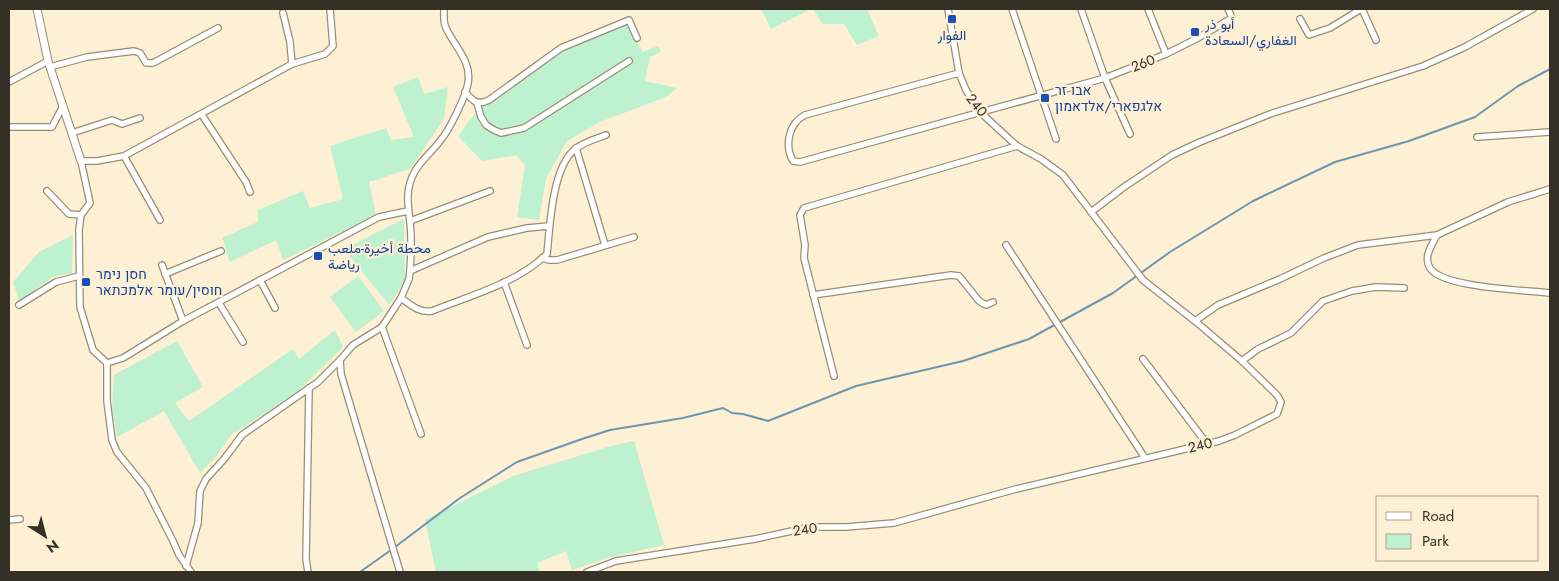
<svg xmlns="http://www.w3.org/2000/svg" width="1559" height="581" viewBox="0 0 1559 581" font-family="Jost,Vazirmatn,Heebo,sans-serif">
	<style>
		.green { fill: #bef1d0 }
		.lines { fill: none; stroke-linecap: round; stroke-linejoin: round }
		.stream { stroke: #6c96b3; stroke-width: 2 }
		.minor-casing { stroke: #998d74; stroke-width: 8 }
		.tertiary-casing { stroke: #998d74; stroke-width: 9 }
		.minor { stroke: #fff; stroke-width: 5.5 }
		.tertiary { stroke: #fff; stroke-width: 7 }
		.transit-dot { fill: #1a4fb4; stroke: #fdf0d4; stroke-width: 2 }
		.labels { text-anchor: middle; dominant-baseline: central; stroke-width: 4.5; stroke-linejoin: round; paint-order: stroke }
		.transit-label { font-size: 14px; fill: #164399; stroke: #fdf0d4; text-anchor: start }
		.street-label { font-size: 14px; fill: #353025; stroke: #fdf0d4 }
	</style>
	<rect width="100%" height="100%" fill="#fdf0d4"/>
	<!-- green -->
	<g class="green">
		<polygon points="761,9 811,9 771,29"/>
		<polygon points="813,9 867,9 879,36 857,45 844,24 823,24"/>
		<polygon points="625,23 643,52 658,46 661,52 650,57 645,81 677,88 666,97 600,122 567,141 546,179 539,220 517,217 525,165 516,155 482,161 458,136 480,107 566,45"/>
		<polygon points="418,77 424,94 448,87 444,119 410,169 369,182 376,215 283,260 276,240 230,262 222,238 258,222 258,210 303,191 310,208 343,199 330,146 386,128 391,140 414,137 393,87"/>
		<polygon points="404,219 405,281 389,305 344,249"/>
		<polygon points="73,235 72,273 54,276 19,301 13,282 39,252"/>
		<polygon points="358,276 384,311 356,332 330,297"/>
		<polygon points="335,330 343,347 296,393 231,435 216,457 200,473 164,411 117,437 112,408 114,375 177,341 203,387 175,403 189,421 293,349 299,359"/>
		<polygon points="634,441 664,545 607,558 572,570 566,551 537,563 540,572 436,572 425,520 513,476 611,446"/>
	</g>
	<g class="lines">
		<!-- stream -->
		<g class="stream">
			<polyline points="395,547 460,498 517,462 582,439 610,430 683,418 723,408 732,413 743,414 768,421 856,386 963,361 1029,339 1113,293 1170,252 1253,201 1335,162 1409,141 1475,117 1518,86 1550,69"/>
			<polyline points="360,572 391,550"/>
		</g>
		<defs>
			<g id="minor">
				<polyline points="330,9 333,46 325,54 292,64 124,156 97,161 81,161 90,203 81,215 79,230 80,307 93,350 107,363 123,358 183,321 379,217 408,211"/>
				<polyline points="1012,9 1056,139"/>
				<polyline points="1081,9 1105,78 1130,134"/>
				<polyline points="1148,9 1166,54"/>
				<polyline points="1362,9 1376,40"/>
				<polyline points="283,13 290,42 292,64"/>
				<polyline points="1300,19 1309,35 1330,28 1361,9"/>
				<polyline points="50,67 87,57 134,51 140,53 146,63 153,63 218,28"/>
				<path d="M959 73 805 115C789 123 784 145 793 161L800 162 1105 78 1166 54 1196 39 1232 18 1228 9"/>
				<polyline points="9,82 48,61"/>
				<path d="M465 92C473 101 477 106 489 100L561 48 629 20 637 38"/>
				<polyline points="477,103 481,117 486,125 494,130 501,133 524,128 629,61"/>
				<polyline points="202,115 246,182 250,192"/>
				<polyline points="9,127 52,127 63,106"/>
				<polyline points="72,133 112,120 122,124 140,118"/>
				<polyline points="1477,137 1550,132"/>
				<polyline points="576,148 605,245"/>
				<polyline points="124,156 160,220"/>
				<polyline points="47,191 69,214 81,215"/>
				<polyline points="1091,212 1124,187 1172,155 1200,142 1270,114 1423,66 1465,47 1533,9"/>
				<polyline points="410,221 490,191"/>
				<path d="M1437 235C1432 245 1423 257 1430 268 1442 288 1526 290 1550 293"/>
				<polyline points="1006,245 1145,458"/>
				<polyline points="542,258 549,260 557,260 634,237"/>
				<polyline points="162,265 183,321"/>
				<polyline points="410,271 488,237 527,228 549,226"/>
				<polyline points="165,274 221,251"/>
				<polyline points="260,280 275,308"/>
				<polyline points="504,282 527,345"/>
				<polyline points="813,295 951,275 959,276 979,301 986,305 993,302"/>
				<path d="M401 298C411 305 419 313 432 311 471 295 516 284 547 254 550 226 552 169 574 150 583 142 596 139 606 135"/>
				<polyline points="219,303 243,342"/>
				<polyline points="19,305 56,282 79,276"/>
				<polyline points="1195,321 1218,305 1280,279 1324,258 1358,245 1437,235 1508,202 1550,189"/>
				<polyline points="382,327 421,434"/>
				<polyline points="1143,359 1207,444"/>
				<polyline points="1242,361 1258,349 1291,333 1323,301 1352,291 1376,287 1404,288"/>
				<polyline points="107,363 107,401 112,440 117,452 146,488 173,541 179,555 191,572"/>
				<polyline points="834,376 804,258 805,245 800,215 804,208 1017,146"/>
				<polyline points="9,520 20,519"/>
				<polyline points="186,566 198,523 200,491 206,479 225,458 242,435 318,382 340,360"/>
				<polyline points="308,572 306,559 309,388"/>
				<path d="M400 572 341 374 340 360 353 345 382 327 401 298 409 279 410 271C411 255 412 238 410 222 408 205 405 190 414 173 420 161 432 152 440 141 449 131 466 96 468 83 472 61 454 46 446 28 443 22 444 15 444 9"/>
				<polyline points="587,572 616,561 755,539 810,527 846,527 894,523 1016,489 1219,441 1235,435 1277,414 1281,402 1277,395 1242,361 1195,321 1143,280 1063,175 1041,159 1017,146 980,112 966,90 959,73 948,9"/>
			</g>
			<polyline id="tertiary" points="37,9 48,61 81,161"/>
		</defs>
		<!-- minor casing -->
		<use href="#minor" class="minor-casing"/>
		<!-- tertiary casing -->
		<use href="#tertiary" class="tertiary-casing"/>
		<!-- minor -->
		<use href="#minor" class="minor"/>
		<!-- tertiary -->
		<use href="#tertiary" class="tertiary"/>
	</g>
	<!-- markers -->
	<g class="transit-dot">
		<rect x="947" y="14" width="10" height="10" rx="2.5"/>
		<rect x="1190" y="27" width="10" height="10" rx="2.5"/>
		<rect x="1040" y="93" width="10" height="10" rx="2.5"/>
		<rect x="313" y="251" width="10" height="10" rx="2.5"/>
		<rect x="81" y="277" width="10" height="10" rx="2.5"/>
	</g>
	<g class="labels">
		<!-- transit labels -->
		<g class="transit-label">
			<text x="1205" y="24">أبو ذر<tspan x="1205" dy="16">الغفاري/السعادة</tspan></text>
			<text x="952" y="35" text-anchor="middle">الفوار</text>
			<text x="1055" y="90">אבו זר<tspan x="1055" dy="16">אלגפארי/אלדאמון</tspan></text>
			<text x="328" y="248">محطة أخيرة-ملعب<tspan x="328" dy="16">رياضة</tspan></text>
			<text x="96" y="274">חסן נימר<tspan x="96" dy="16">חוסין/עומר אלמכתאר</tspan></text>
		</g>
		<!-- street labels -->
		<g class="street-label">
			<text transform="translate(1143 63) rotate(-21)">260</text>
			<text transform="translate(977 105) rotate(52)">240</text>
			<text transform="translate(1200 445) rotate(-13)">240</text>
			<text transform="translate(805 529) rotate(-8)">240</text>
		</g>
	</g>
	<!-- border -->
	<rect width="1559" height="581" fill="none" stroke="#353025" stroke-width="20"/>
	<!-- legend -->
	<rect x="1376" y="496" width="162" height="65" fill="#fdf0d4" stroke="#ada38e"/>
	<rect x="1386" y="512" width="25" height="8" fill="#ffffff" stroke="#ada38e"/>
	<text x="1422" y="521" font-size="15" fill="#353025">Road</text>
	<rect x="1386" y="534" width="25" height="15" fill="#bef1d0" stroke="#ada38e"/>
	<text x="1422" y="546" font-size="15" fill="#353025">Park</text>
	<!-- north arrow -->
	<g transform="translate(45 536) rotate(144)" stroke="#fdf0d4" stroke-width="4" paint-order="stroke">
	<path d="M0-4L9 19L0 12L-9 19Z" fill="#353025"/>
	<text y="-8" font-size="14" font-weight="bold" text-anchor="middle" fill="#353025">N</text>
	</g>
</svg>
